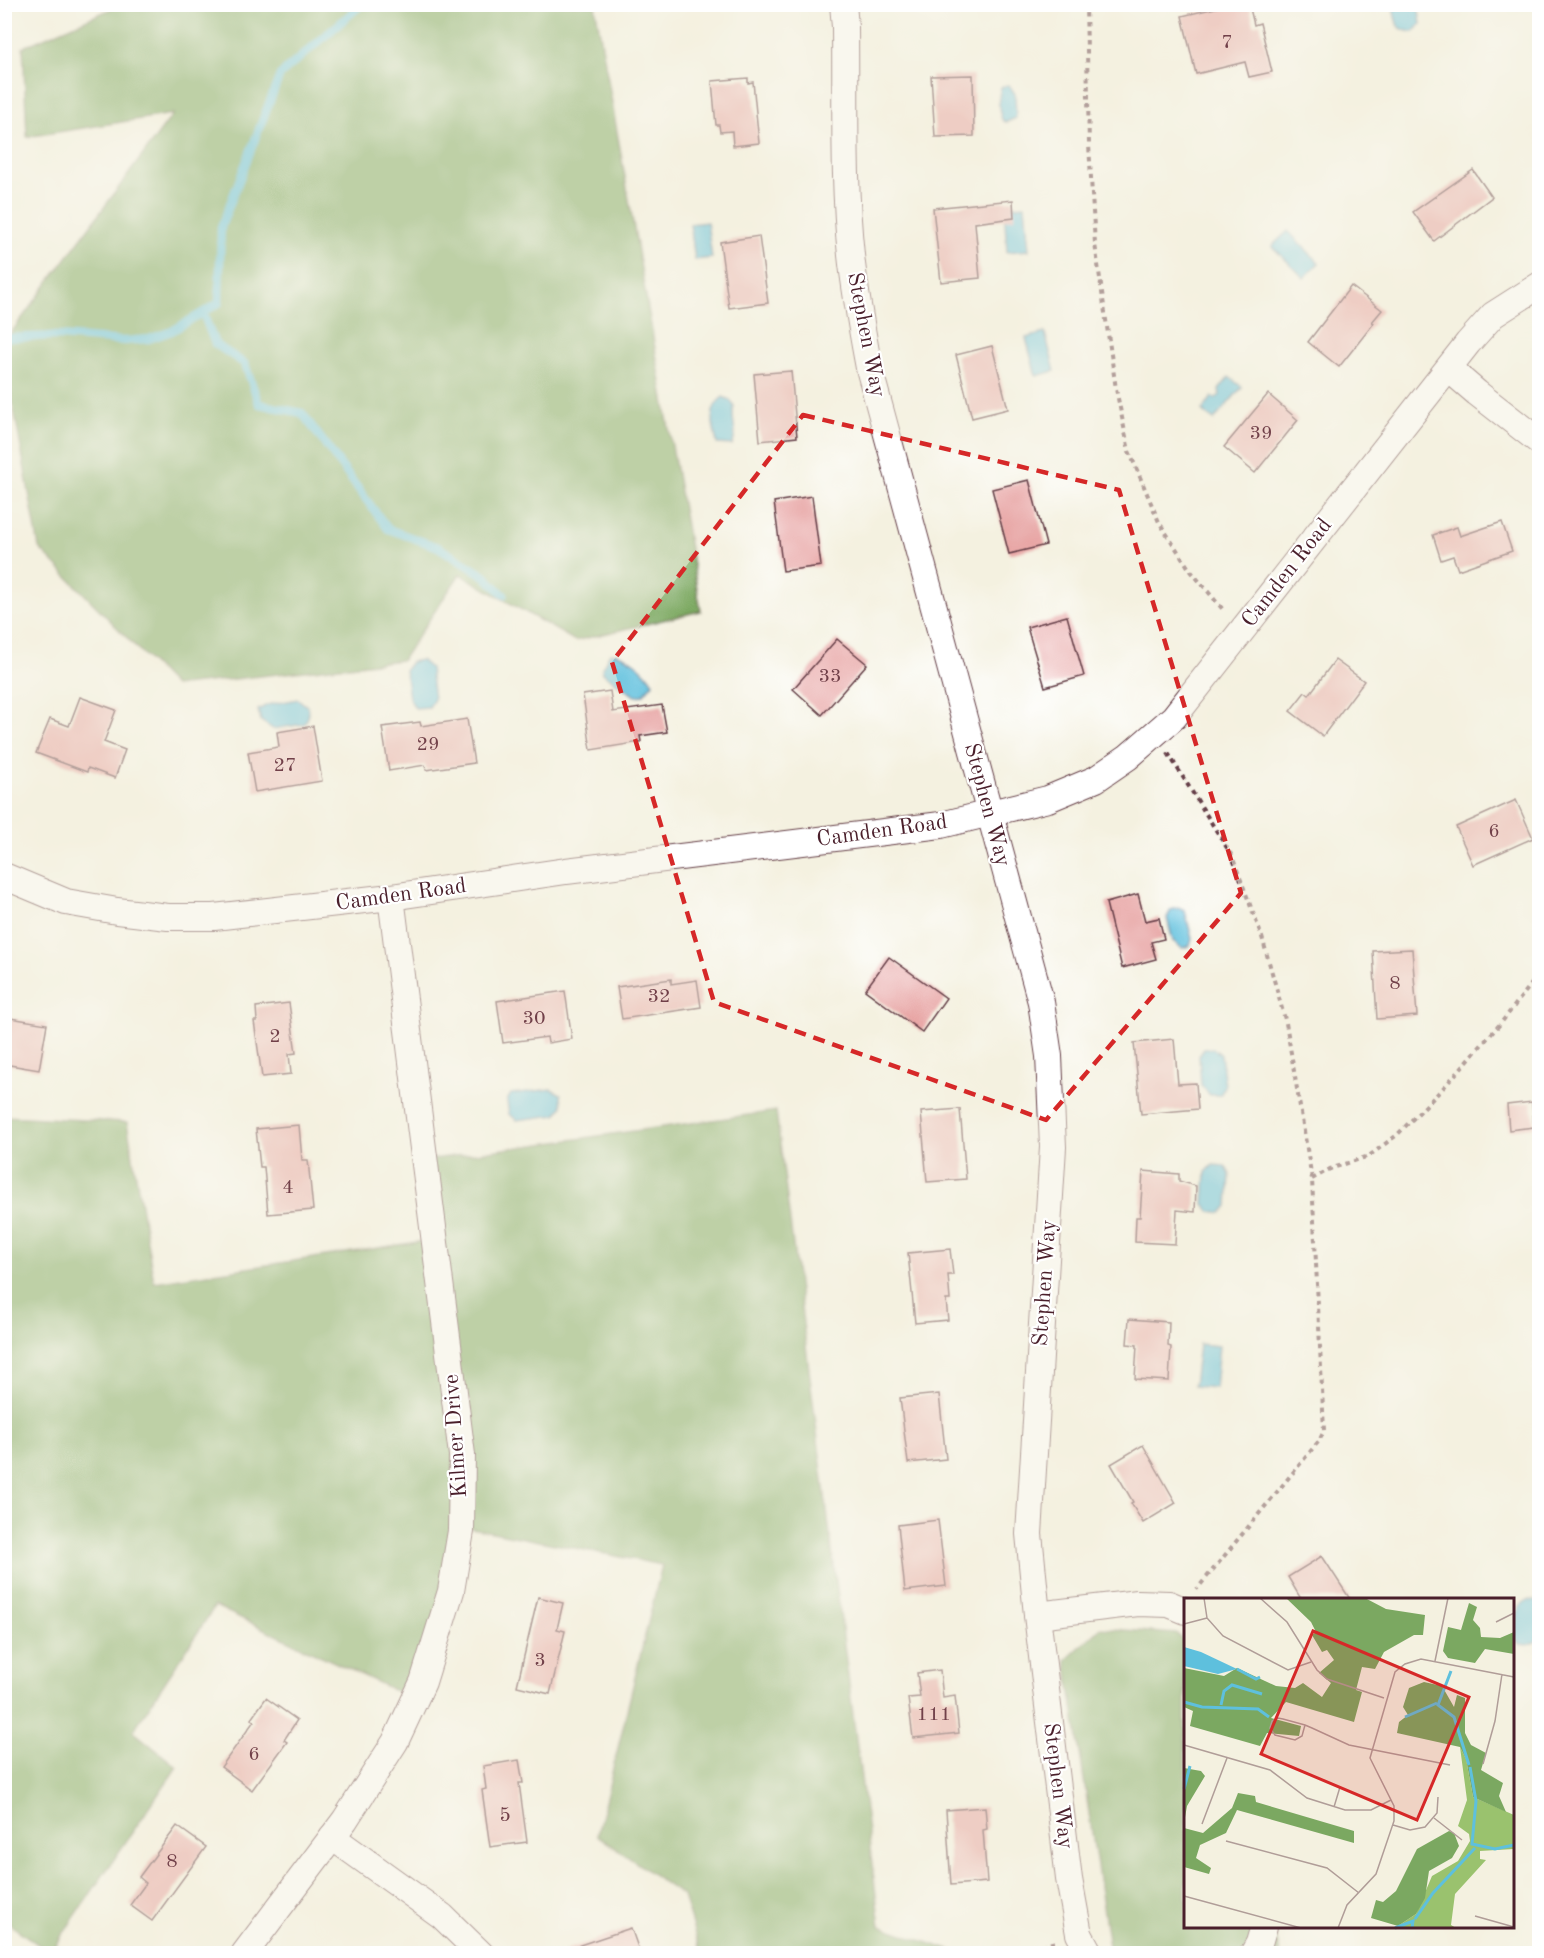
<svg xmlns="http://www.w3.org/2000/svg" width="1544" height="1958" viewBox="0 0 1544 1958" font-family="'Old Standard TT',serif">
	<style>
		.forest { fill: #7ba861; stroke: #626446; stroke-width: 1.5 }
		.water { fill: #5ec0dd; stroke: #547084; stroke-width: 1.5 }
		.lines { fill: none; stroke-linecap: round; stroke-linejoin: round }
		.stream { stroke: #5ec0dd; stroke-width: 8 }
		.building { fill: #e7a3a2 }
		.minor-casing { stroke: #643e46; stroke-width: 28 }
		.path { stroke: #643e46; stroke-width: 4; stroke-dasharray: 4.5 4.5; stroke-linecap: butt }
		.minor { stroke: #fff; stroke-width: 26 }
		.marked { fill: none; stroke: #d62828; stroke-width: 4.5; stroke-dasharray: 12 8; stroke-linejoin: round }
		.labels { text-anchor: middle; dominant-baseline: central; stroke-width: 4.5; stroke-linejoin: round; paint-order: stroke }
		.number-label { font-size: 20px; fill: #714049 }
		.street-label { font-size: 22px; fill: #4a1f2b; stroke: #fff }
		.inset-river { fill: none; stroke: #5ec0dd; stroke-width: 3 }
		.inset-road { fill: none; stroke: #b09d98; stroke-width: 1.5 }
		.view { fill: #d62828; fill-opacity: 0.15; stroke: #d62828; stroke-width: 3 }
		.inset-edge { fill: none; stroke: #4a1f2b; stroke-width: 3 }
	</style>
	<rect width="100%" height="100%" fill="#fff"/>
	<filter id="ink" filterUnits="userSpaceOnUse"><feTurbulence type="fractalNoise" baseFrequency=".0167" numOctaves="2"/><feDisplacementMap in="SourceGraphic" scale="12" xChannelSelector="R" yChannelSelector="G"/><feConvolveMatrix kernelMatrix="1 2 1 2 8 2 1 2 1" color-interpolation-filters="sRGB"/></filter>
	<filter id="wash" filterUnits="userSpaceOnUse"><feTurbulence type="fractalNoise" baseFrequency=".008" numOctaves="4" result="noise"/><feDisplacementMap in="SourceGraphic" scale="24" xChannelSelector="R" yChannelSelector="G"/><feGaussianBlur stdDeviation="1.35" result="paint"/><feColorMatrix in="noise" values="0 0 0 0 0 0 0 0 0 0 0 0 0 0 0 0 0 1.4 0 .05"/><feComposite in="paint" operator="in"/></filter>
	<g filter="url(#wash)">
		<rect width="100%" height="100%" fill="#f4f1e0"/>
		<!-- forest -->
		<g class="forest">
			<polygon points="122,4 595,5 701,611 575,641 460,574 402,660 174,686 39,548 5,360 5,341 173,114 27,137 23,47"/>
			<polygon points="776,1111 880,1926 958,1953 701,1953 683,1896 597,1835 662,1565 466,1527 419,1702 215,1606 133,1731 177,1767 50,1953 5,1921 4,1116 127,1122 154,1282 437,1239 426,1160"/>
			<polygon points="1100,1628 1177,1634 1185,1643 1186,1926 1274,1927 1280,1953 1110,1953 1066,1660"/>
		</g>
		<!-- water -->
		<g class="water">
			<path d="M1393 5H1418L1421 24 1413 32C1396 31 1395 20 1393 5Z"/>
			<path d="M1009 85 1015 94 1016 118 1007 122 1003 121C998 113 998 97 1001 87Z"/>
			<polygon points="1025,205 1029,250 1007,252 1004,207"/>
			<polygon points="707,222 712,258 695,260 690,224"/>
			<polygon points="1288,231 1319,263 1304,278 1272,246"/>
			<polygon points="1045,333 1055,371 1036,376 1026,338"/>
			<polygon points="1229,377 1242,387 1214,420 1202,411 1212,397 1216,398 1220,395 1219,390"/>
			<path d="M723 397 730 400 734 406C730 422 739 430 732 445L717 444C714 426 706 409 723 397Z"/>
			<path d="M610 653C626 653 645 669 653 683L643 695 635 696 603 673 602 668Z"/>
			<polygon points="421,660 430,668 434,699 429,707 415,708 409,698 405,670 411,662"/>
			<polygon points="298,699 308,707 308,717 304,724 273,729 261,721 258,710 267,705"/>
			<polygon points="1179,908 1185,911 1192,939 1190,946 1182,948 1173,941 1167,918 1171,910"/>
			<polygon points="1213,1048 1221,1055 1225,1086 1220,1095 1210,1095 1201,1085 1199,1056 1204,1049"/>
			<polygon points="551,1089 561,1094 562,1107 556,1115 517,1120 509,1114 507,1101 511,1094"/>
			<polygon points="1213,1165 1225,1166 1230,1174 1228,1206 1222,1213 1210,1211 1204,1204 1206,1172"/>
			<polygon points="1199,1344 1219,1346 1215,1388 1194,1386"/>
			<polygon points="1528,1600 1540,1602 1539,1632 1537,1641 1528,1645 1519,1644 1514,1636 1519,1606"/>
		</g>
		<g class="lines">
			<!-- stream -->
			<g class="stream">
				<polyline points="203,313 215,344 245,364 259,404 302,413 388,529 438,547 485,576 504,595"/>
				<polyline points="4,338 59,336 125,341 149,339 172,331 219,303 221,227 280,75 362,4"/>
			</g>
		</g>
		<g id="blocks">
			<!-- building -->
			<g class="building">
				<polygon points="1232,4 1249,4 1254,25 1260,23 1272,72 1249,77 1245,62 1196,74 1182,16"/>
				<polygon points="973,75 974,136 935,137 931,76"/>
				<polygon points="748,78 748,83 753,82 759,143 733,146 732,131 720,132 719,125 716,125 712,81"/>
				<polygon points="1473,170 1492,197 1434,241 1413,212"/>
				<polygon points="1013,200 1014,218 975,223 980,278 941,282 933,208"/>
				<polygon points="759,236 768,303 729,308 720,242"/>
				<polygon points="1351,286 1382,310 1372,322 1374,323 1339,367 1308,342"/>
				<polygon points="992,346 1008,409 972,418 956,355"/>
				<polygon points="791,371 797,437 760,441 754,374"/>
				<polygon points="1268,394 1298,420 1255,473 1224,447"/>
				<polygon points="1029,480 1046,545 1009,554 992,489"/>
				<polygon points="812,496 821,566 783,571 774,502"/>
				<polygon points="1502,522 1512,551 1458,570 1453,556 1441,560 1433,535 1457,527 1460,536"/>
				<polygon points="1067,616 1084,676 1045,687 1027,627"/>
				<polygon points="837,639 867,664 822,715 793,689"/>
				<polygon points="1335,660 1364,681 1323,736 1290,711 1305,692 1309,695"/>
				<polygon points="610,691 613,712 662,705 667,732 640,736 641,742 591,750 583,695"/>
				<polygon points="80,697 116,710 104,742 125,750 115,778 88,768 87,772 36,753 50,719 69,726"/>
				<polygon points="467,719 474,763 426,770 425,765 389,771 382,727 420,722 421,726"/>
				<polygon points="313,726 322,781 255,792 248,752 279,747 277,732"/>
				<polygon points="1516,800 1533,838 1473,865 1456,827"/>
				<polygon points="1138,894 1145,921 1159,918 1164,939 1151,942 1156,959 1122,968 1106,903"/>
				<polygon points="1412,949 1417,1016 1377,1019 1373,951"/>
				<polygon points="889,957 946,998 922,1032 865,990"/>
				<polygon points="671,979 671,984 697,980 701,1007 622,1019 617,987"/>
				<polygon points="565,991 572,1039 548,1043 547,1037 503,1043 497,1001"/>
				<polygon points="289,1003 296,1053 289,1054 291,1074 262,1077 254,1021 257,1021 256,1007"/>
				<polygon points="4,1017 47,1024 39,1070 4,1064"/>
				<polygon points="1174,1039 1178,1084 1196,1083 1198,1109 1141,1114 1134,1043"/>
				<polygon points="1532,1102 1534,1127 1509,1130 1507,1105"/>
				<polygon points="960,1109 966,1179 927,1182 921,1112"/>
				<polygon points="299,1125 302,1160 308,1160 313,1210 268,1214 264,1167 260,1167 256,1129"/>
				<polygon points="1143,1171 1179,1174 1179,1181 1196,1186 1195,1212 1177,1210 1175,1244 1135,1242 1136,1217 1140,1217"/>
				<polygon points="950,1249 953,1275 948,1275 950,1300 946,1300 948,1320 915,1323 908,1253"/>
				<polygon points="1129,1319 1169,1322 1168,1346 1171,1347 1169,1381 1135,1379 1137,1345 1127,1344"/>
				<polygon points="939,1394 946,1459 908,1463 900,1398"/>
				<polygon points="1143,1445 1176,1503 1143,1523 1131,1503 1133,1502 1111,1464"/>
				<polygon points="938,1520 946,1586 905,1591 898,1525"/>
				<polygon points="1322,1556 1350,1599 1301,1599 1288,1577"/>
				<polygon points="538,1597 563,1603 557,1629 565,1631 550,1694 517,1686"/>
				<polygon points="940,1670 943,1698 955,1696 959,1733 913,1738 908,1698 920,1697 917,1673"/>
				<polygon points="266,1698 297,1720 284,1740 287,1742 252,1790 221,1767 254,1721 251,1719"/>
				<polygon points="519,1760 523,1783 519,1783 527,1842 490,1847 482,1790 486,1789 483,1766"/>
				<polygon points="985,1807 987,1829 983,1830 987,1882 951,1885 946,1810"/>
				<polygon points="177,1826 206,1847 152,1921 130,1905 146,1883 139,1877"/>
				<polygon points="631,1928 640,1953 566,1953 565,1950"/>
			</g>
		</g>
	</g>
	<g filter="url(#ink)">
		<use href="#blocks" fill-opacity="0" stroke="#643e46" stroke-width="1.5"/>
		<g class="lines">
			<defs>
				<g id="minor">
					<path d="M843 4 845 27C846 102 843 180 851 255 855 293 862 330 869 368L1041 1002 1049 1056 1053 1147 1029 1534 1037 1615 1069 1879 1079 1934 1090 1954"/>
					<polyline points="1449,369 1477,393 1540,442"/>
					<polyline points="4,876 66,902 117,911 168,917 214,917 391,897 566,871 941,825 1048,799 1096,779 1128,757 1174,717 1468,343 1493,315 1540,285"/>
					<polyline points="1037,1615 1138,1603 1169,1604 1186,1611"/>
					<polyline points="332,1837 442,1916 481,1954"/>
					<polyline points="244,1954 345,1820 395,1742 423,1682 451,1591 461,1531 462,1455 391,897"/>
					<polyline points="1253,1954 1259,1943 1264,1926"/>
				</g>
			</defs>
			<!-- minor casing -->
			<use href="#minor" class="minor-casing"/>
			<!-- path -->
			<g class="path">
				<polyline points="1086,4 1089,145 1095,244 1116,389 1129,451 1159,522 1190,570 1225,612"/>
				<polyline points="1168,753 1232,856 1262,937 1286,1023 1312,1179 1324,1431 1319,1441 1197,1589"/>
				<polyline points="1312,1179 1330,1169 1369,1156 1397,1135 1445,1086 1501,1023 1540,973"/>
				<polyline points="988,1954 1033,1948 1056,1942"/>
			</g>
			<!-- minor -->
			<use href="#minor" class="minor"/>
		</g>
	</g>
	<!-- marked area -->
	<path d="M0 0H1544V1958H0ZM803 415 1119 490 1241 893 1046 1120 714 1002 612 662Z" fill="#f4f1e0" fill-opacity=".55" fill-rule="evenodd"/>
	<path class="marked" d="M803 415 1119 490 1241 893 1046 1120 714 1002 612 662Z"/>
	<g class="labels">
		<!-- number labels -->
		<g class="number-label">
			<text x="1227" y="43">7</text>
			<text x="1261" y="434">39</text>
			<text x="830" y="677">33</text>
			<text x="428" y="745">29</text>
			<text x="285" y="766">27</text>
			<text x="1494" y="832">6</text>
			<text x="1395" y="984">8</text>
			<text x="659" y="997">32</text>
			<text x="534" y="1019">30</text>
			<text x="275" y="1037">2</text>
			<text x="288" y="1188">4</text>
			<text x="540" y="1661">3</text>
			<text x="934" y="1715">111</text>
			<text x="254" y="1755">6</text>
			<text x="505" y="1816">5</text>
			<text x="172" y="1862">8</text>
		</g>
		<!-- street labels -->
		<g class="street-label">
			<text transform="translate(866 335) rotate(79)">Stephen Way</text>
			<text transform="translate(1287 573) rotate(-52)">Camden Road</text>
			<text transform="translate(987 805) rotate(75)">Stephen Way</text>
			<text transform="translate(882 831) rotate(-8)">Camden Road</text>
			<text transform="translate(401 895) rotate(-8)">Camden Road</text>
			<text transform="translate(1045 1283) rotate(-86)">Stephen Way</text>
			<text transform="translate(456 1436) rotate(-94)">Kilmer Drive</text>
			<text transform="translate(1058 1786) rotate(83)">Stephen Way</text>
		</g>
	</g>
	<!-- overview -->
	<g transform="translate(1184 1598)">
		<rect width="330" height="330" fill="#f4f1e0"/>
		<path d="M276 149 282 161 289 199 330 217V251L296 253V261L302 262 271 296 267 327 272 330H211L232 316 248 278 274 263 286 243 285 236 274 228 283 202Z" fill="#9ac26e"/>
		<path d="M102 0H181L202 11 241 17 239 37H230L200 54 191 71 178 69 172 92 178 94 170 124 102 104 87 120 117 128 115 138 83 135 76 148 6 128 9 113 0 109V70L40 78 53 70 92 88 111 90 119 85 138 99 147 85 135 75 150 62 143 52 138 54 128 37 132 34 127 24ZM285 5 293 9 289 22 296 30 297 39 316 40 330 34V56L301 51 291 65 264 60 259 53 264 29 277 32ZM240 84 258 88 270 109 273 97 281 100V135L287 147 302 155 297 172 319 185 315 198 322 214 289 199 282 161 276 149 213 135 215 124 224 117 219 109 225 90ZM0 170 17 173 21 178 3 208 0 225ZM54 195 71 198 72 204 170 233V245L53 212 42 235 16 247 12 260 27 270 25 276 0 269V230L19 235 48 210ZM265 233 270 235 275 248 268 260 245 273 241 300 232 316 214 328 187 320 192 302 199 304 212 293 233 251Z" fill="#7ba861"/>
		<path d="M0 49 17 54 53 71 34 76 0 68Z" fill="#5ec0dd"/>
		<path class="inset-river" d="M53 71 72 81 76 79M267 73 254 107 270 119 285 167M0 104 18 109 74 111 85 119M37 107 40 93 48 87 78 96M221 119 253 105M286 169 292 203 288 246 311 251 330 247M0 191 6 168M231 321 249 295 291 250M211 330 229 323 228 330"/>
		<path class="inset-road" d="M20 0 23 20 39 38 104 72 127 64M76 0 103 24 133 72 143 81 200 100M312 24 330 15M0 26 23 20M251 63 264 0M121 127 118 138 111 142 91 137 86 130 88 123 94 120 99 121 121 127 128 130 165 147 266 167M0 147 86 172 123 200 161 212H187L207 202M299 166 311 123 318 76M150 209 156 189M250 220 278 242M18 226 43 160M209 227 226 232 241 229 253 215 254 199M42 243 143 270 175 295M0 298 117 330M291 318 330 329M154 330 163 307 192 276 210 223V208L186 160 211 74 221 66 237 61 330 79"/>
		<path class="view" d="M129 33 285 99 233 222 77 156Z"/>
		<rect width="330" height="330" class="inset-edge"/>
	</g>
	<!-- margin -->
	<rect width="1544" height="1958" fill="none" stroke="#fff" stroke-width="24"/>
</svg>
